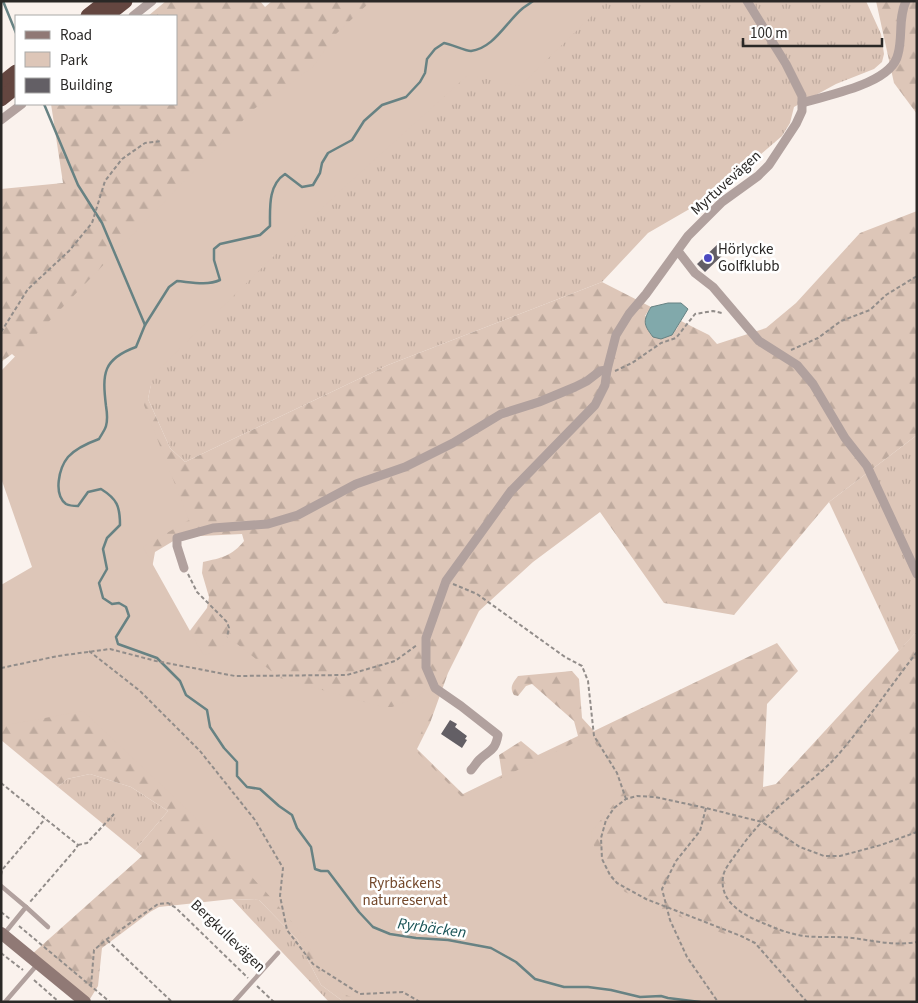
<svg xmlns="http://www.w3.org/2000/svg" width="918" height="1003" viewBox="0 0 918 1003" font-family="'Source Sans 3',sans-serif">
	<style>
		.grass { fill: url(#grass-tufts) }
		.forest { fill: url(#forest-firs); fill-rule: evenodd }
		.park { fill: #ddc6b8 }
		.water { fill: #81a9ab; stroke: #678283 }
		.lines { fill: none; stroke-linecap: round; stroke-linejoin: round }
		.stream { stroke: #678283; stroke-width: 2.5 }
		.building { fill: #635f65 }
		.path { stroke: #928d8a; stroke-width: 2; stroke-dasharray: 4 2.5; stroke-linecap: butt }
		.lane { stroke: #b1a19e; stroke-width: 4.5 }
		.street { stroke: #b1a19e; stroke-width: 9 }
		.secondary { stroke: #907975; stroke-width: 12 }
		.highway { stroke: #644640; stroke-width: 15 }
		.poi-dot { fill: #4c4ac0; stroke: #fff; stroke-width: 2 }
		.labels { text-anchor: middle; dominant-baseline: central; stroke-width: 5; stroke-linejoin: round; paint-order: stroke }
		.street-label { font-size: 15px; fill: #2a2826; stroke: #fff }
		.poi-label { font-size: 15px; fill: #2a2826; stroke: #fff; text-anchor: start }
		.park-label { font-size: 15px; fill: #73482b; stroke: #fff }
		.water-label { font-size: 16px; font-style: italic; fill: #195356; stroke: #fff }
	</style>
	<defs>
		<pattern id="grass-tufts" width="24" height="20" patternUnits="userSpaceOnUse" patternTransform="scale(1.25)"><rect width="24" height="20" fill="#ddc6b8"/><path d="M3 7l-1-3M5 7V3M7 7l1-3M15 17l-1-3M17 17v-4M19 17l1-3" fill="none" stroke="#beaa9e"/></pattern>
		<pattern id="forest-firs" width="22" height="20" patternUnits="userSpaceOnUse" patternTransform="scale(1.25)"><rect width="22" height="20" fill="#ddc6b8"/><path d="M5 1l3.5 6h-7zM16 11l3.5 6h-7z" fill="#beaa9e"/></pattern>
	</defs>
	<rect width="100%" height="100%" fill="#faf2ed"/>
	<!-- grass -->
	<g class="grass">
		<polygon points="539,1 866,1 881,34 884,54 882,62 874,69 836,84 794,107 790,123 782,136 712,196 648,233 602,282 388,365 185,462 170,448 148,399 156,359 194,319"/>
		<polygon points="917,435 917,631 899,651 829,502"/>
		<polygon points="90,774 131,787 168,811 135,850 58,787 67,779"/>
		<polygon points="232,899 259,900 297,939 321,985 344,1002 329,1002"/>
	</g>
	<!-- forest -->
	<g class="forest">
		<path d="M166 1H260L265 7 272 1H539L443 76 156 359 148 399 170 448 185 462 388 365 602 282 651 307 645 316 676 330 681 321 709 335 717 344 766 328 796 303 860 233 917 211V435L829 502 734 615 664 603 600 512 533 562 479 611 448 673 430 723 417 749 463 794 502 775 499 755 521 741 538 755 578 736 574 721 532 684 526 686 518 696 514 695C509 687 513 683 518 676L572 671 579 679 582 718 594 731 777 643 798 671 767 704 763 787 776 784 917 631V1002H344L321 985 297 939 259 900 232 899 159 907 150 912 102 948 98 986 90 999 31 955 142 856 135 850 168 811 131 787 90 774 67 779 58 787 1 740V695L31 669 40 379 12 354 1 362V189L63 183 51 104H176V16H148ZM242 534 244 541C232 556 221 558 203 562L202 573 209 597 207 608 183 640 151 574 155 552 180 537Z"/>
		<polygon points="876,1 917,1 917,114 894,83"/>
	</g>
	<!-- park -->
	<polygon class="park" points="371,1 607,1 520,86 468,75 340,191 155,373 144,405 189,520 143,547 204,656 232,640 280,678 382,707 392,707 416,698 428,687 438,695 414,749 462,797 590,735 615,775 617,789 614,798 613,805 592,831 591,840 610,877 625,892 655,907 740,940 757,948 788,981 800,1002 364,1002 328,988 305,937 265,891 192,814 83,711 1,726 1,585 32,567 1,478 1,371 254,109 313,67 335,35"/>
	<!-- water -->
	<path class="water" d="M668 303H681L688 309 672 335 661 339 653 337C643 324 643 321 651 307Z"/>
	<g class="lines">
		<!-- stream -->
		<g class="stream">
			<polyline points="3,1 16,33"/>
			<path d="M533 1C529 4 526 6 523 8 506 22 494 48 471 51 465 51 451 44 444 43L435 49 427 59 425 73 420 82 406 97 382 105 364 121 352 140 328 153 322 163 320 173 313 185 302 187 285 174C268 185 270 208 270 226L260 235 220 244 214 249V260L220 280C207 286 190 282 177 281L169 287 145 325 136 347C103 359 102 373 106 406 107 412 108 419 106 426 105 430 101 435 99 439 88 443 76 448 68 457 59 468 53 494 66 504 70 506 74 506 78 506L88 492 101 489C117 499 120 506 120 525L107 538 103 549 107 569 99 583 103 598 112 604 119 603 126 607 129 616 116 637 118 644 157 658 180 681 186 695 207 710 210 727 224 748 237 762V776L247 787 260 789 279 806 292 815 297 828 311 847 315 869 321 871H328L359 912 373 927 390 934 416 938 448 940 491 948 516 962 535 979 564 987H588L611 990 640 997 661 996 668 998 700 1002"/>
			<polyline points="44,104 78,185 102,223 145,325"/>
		</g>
	</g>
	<!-- building -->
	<g class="building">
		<polygon points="721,241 729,249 705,272 697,264"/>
		<polygon points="450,720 457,724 455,727 467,736 465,739 467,740 462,748 441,734"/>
	</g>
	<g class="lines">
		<!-- path -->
		<g class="path">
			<polyline points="1,332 28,289 69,251 92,223 105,181 122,159 145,143 162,141"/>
			<polyline points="791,350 818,338 841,321 870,310 886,295 917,276"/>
			<polyline points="615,371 632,363 661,343 676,338 695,314 713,311 722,313"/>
			<polyline points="188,574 197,592 227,622 229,628 227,637"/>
			<polyline points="453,584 477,594 565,657 582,666 588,681 594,736 617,773 626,799"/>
			<polyline points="89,651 140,691 200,751 255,820 283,868 280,896 287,930 313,964 360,994 403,992 420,1002"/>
			<path d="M917 652C892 684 869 718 843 749 824 773 799 788 776 809 760 822 748 837 736 854 731 861 724 869 723 877 719 904 747 917 768 925 779 930 791 934 804 936 820 938 837 936 853 938 874 941 895 946 917 942"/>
			<polyline points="1,668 58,656 110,649 156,661 235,676 347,675 395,661 417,645"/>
			<polyline points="1,783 78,845 74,851 30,902"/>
			<polyline points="706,808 700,831 676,861 662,889 670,920 687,957 718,1002"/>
			<polyline points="78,845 87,843 114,814"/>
			<polyline points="1,875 2,870 45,819"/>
			<polyline points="1,912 10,919"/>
			<polyline points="19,926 110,1002"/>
			<polyline points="107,940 172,1002"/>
			<polyline points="1,953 23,970"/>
			<polyline points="34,980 59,1002"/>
			<polyline points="91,986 94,950 107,939 158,904 168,903 176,908 248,978"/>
			<polyline points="257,986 274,1002"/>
			<polyline points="807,1002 755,943 741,936 646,899 617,883 610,875 602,859 601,838 606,820 614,808 626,799 637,796 655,797 706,808 762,822 800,847 824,856 840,856 881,845 917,832"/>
		</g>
		<!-- lane -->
		<g class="lane">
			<polyline points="1,886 26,907 4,934"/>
			<polyline points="26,907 48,927"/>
			<polyline points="5,1002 37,965"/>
			<polyline points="234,1002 278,953"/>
		</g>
		<!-- street -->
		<g class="street">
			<polyline points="133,16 152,1"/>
			<path d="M802 103C827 95 892 84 898 54 903 36 898 18 906 1"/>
			<polyline points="1,120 22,104"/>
			<polyline points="678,251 695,273 713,287 759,341 797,365 813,384 845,438 867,466 917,574"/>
			<polyline points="184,568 177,546 177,538 213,528 268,524 298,515 356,484 405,467 453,443 501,414 539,402 575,387 587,381 600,371 607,370"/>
			<path d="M471 770C474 767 476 763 479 760 489 750 495 752 498 735L461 706 435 688 426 667V638L446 581 511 491 595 405 605 385 607 370 616 335 629 314 646 294 688 236 722 202 758 176 769 165 796 124 802 111V96L786 64 747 1"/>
		</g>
		<!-- secondary -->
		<polyline class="secondary" points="1,933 85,1002"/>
		<!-- highway -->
		<g class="highway">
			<polyline points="88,16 107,1"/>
			<polyline points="106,16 125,1"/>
			<polyline points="1,84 16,72"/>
			<polyline points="1,99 16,87"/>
		</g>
	</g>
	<!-- markers -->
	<circle class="poi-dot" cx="708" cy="258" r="5"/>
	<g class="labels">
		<!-- street labels -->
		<g class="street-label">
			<text transform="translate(726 183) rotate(-42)">Myrtuvevägen</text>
			<text transform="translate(228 936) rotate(44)">Bergkullevägen</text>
		</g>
		<!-- poi labels -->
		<g class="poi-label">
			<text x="718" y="249">Hörlycke<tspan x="718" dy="17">Golfklubb</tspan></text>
		</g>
		<!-- park labels -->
		<g class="park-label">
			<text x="405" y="883">Ryrbäckens<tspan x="405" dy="17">naturreservat</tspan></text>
		</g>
		<!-- water labels -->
		<g class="water-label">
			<text transform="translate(432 928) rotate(8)">Ryrbäcken</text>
		</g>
	</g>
	<!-- border -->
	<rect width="918" height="1003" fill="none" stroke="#2a2826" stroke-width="5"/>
	<!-- legend -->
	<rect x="15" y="15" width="162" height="90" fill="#ffffff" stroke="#aaa9a8"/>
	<rect x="25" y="31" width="25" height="8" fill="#907975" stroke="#aaa9a8"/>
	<text x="60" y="40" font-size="15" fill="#2a2826">Road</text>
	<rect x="25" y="52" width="25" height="15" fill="#ddc6b8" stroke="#aaa9a8"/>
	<text x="60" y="65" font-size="15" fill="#2a2826">Park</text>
	<rect x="25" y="78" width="25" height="15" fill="#635f65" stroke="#aaa9a8"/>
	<text x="60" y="90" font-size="15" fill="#2a2826">Building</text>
	<!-- scale -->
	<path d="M743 38v8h139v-8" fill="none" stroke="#2a2826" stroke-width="2.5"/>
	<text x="750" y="38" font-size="15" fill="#2a2826" stroke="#ffffff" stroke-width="4" paint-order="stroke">100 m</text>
</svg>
